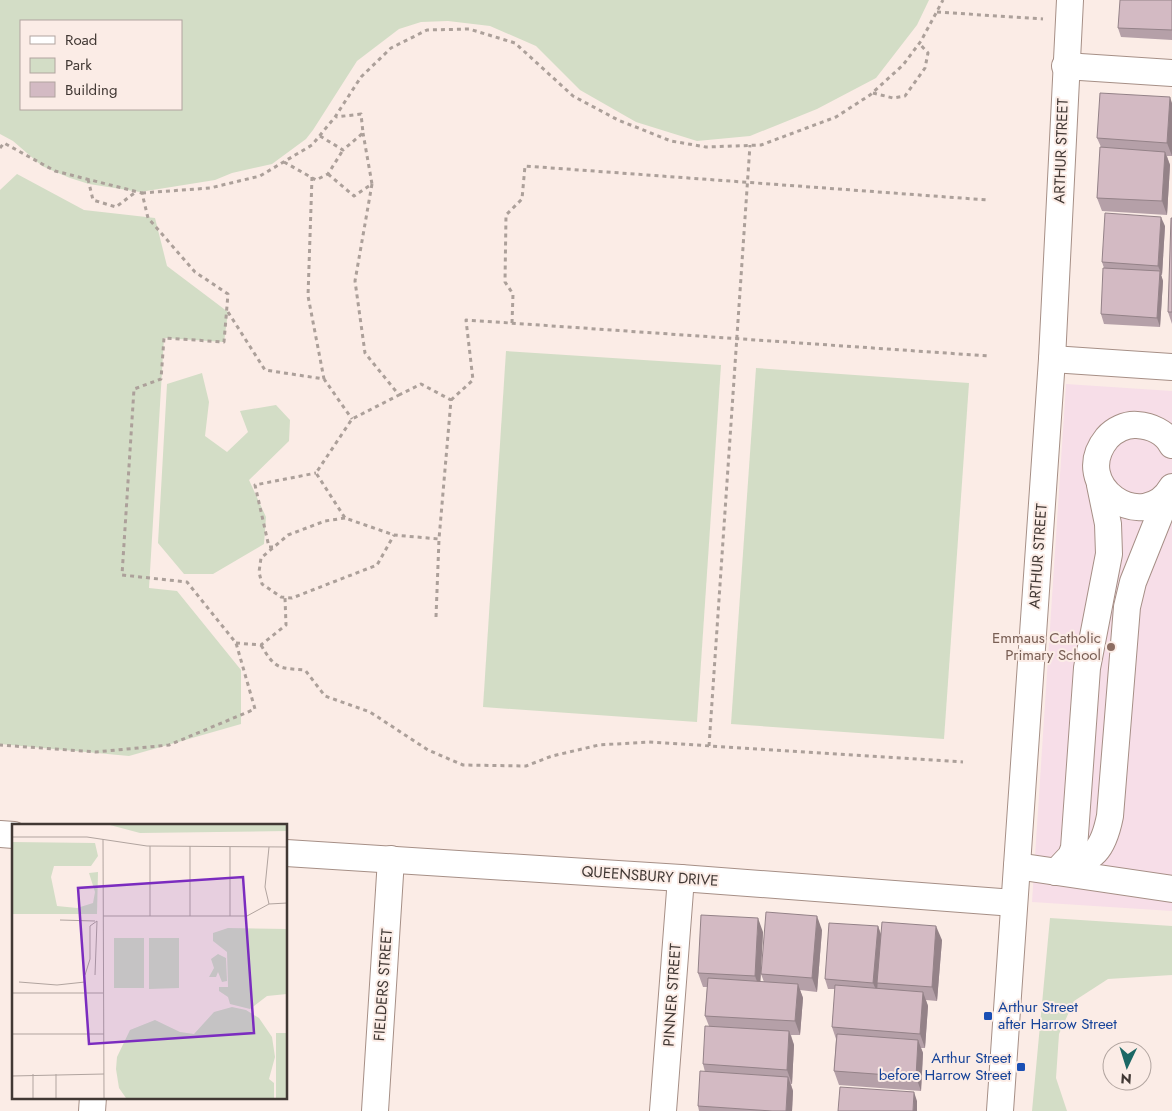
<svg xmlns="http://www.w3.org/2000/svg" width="1172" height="1111" viewBox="0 0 1172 1111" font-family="Jost,sans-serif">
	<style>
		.education { fill: #f7dee8 }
		.green { fill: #d3ddc6; fill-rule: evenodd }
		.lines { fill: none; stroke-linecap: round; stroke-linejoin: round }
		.minor-casing { stroke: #a68f86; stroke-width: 28 }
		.path { stroke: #aca09a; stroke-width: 3; stroke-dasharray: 4 4; stroke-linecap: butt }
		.minor { stroke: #fff; stroke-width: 26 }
		.wall { fill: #b5a0a8 }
		.shaded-wall { fill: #948288 }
		.building { fill: #d3bac3; stroke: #948288 }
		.education-dot { fill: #8d6e63; stroke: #fbece6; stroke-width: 2 }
		.transit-dot { fill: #1a4fb4; stroke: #fbece6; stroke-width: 2 }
		.labels { text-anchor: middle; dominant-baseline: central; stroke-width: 4; stroke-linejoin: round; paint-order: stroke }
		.street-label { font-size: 15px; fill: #413834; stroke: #fbece6 }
		.education-label { font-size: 15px; fill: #785e54; stroke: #fbece6; text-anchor: end }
		.transit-label { font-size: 15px; fill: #164399; stroke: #fbece6; text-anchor: start }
		.inset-road { fill: none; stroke: #b1a49f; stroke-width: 1 }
		.view { fill: #7b2cbf; fill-opacity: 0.15; stroke: #7b2cbf; stroke-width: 2.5 }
		.inset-edge { fill: none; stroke: #413834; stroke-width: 2.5 }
	</style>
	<rect width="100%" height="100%" fill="#fbece6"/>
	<!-- education -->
	<polygon class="education" points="1066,384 1172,391 1172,911 1032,902"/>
	<!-- green -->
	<g class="green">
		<path d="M0 0H929L917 25 876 78 817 109 750 136 697 141 636 122 580 90 536 46 490 26 448 21 421 22 399 29 357 61 313 130 306 139 272 164 232 173 215 180 140 192 89 184 70 178 42 166 13 141 0 134ZM181 21V109H21V21Z"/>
		<polygon points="17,174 84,210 155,218 167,266 228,312 224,342 164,338 149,588 177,591 241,670 241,724 129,756 0,744 0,190"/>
		<polygon points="506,351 721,365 697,722 483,707"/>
		<polygon points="756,368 969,383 944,739 731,724"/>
		<polygon points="202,373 209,402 205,436 227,452 248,432 240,411 276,405 290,420 289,441 249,480 266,517 264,544 213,574 184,574 158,543 167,384"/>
		<polygon points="1050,918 1172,926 1172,975 1108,979 1074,1001 1059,1034 1056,1078 1067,1111 1032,1111"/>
	</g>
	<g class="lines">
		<defs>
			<g id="minor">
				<polyline points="1065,66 1172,73"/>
				<polyline points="1052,359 1172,367"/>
				<path d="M1172 445C1165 432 1151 426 1137 425 1126 424 1114 430 1107 438 1068 486 1144 536 1172 487"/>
				<polyline points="0,834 14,835"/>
				<polyline points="286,853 681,878 1014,903"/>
				<polyline points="1017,866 1172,889"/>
				<path d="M1056 872C1092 857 1102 856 1110 816L1127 607 1133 582 1169 492"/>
				<polyline points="1056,872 1071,856 1074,848 1087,668 1109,554 1108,524 1100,485"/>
				<polyline points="92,1111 93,1097"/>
				<polyline points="375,1111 391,859"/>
				<polyline points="663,1111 681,878"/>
				<polyline points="1000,1111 1052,359 1070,0"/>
			</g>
		</defs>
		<!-- minor casing -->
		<use href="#minor" class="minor-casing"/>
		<!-- path -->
		<g class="path">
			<polyline points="937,12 1043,19"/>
			<polyline points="873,93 893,98 905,96 925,68 928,53 919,43"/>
			<polyline points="320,136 343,150 363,133 361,114 336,117"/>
			<polyline points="0,148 4,143 55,171 142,193 148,218 195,272 228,294 224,342 164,338 161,379 134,389 122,575 187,582 236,643 255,709 169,745 96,752 0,745"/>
			<polyline points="284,162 316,180 328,174 343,150"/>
			<polyline points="328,174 354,196 372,184 363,133"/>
			<polyline points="312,177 308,296 324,379"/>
			<polyline points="88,179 93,200 116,207 137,191"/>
			<polyline points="372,184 355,281 365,353 399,395 352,419 316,473 345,518 394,535 439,539 451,400 421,384 399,395"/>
			<polyline points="142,193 210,188 260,176 312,145 335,117 361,77 391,48 427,30 469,29 515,43 573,96 618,120 671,141 706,147 761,145 836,117 870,95 903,65 921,41 943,0"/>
			<polyline points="228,312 265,370 324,379 352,419"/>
			<polyline points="512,323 513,294 505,282 506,215 522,199 525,166 988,200"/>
			<polyline points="451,400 473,380 466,320 989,356"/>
			<polyline points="345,518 325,521 288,535 261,558 259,572 262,584 281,597 292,598 377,565 394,535"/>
			<polyline points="273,547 269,547 255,485 316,473"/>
			<polyline points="436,617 439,539"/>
			<polyline points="236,643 261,645 286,625 285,598"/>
			<path d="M261 645C275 669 278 668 305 670L325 696 370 712 428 750 463 765 526 766 552 756 599 745 648 742 963 762"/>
			<polyline points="709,746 750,145"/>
		</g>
		<!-- minor -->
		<use href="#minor" class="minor"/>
	</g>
	<!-- wall -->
	<g class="wall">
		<polygon points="1172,0 1172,40 1121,37 1118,28"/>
		<polygon points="1170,97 1172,156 1167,156 1170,165 1167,215 1102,211 1097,198 1101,147 1097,138"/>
		<polygon points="1172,218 1172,324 1168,312"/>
		<polygon points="1165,226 1162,275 1161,275 1163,281 1160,327 1104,324 1101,314 1104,268 1102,262"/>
		<polygon points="878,926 881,934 942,940 937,1001 926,1000 928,1006 925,1048 921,1048 923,1053 921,1091 839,1085 834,1071 836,1039 832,1027 835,989 828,989 825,979"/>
		<polygon points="822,930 817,992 800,990 803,998 800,1035 791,1035 794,1045 792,1084 791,1084 793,1091 792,1111 699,1111 698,1106 705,1072 703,1064 709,1026 705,1016 707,987 703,987 698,973 763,932 760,982 764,982 761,974"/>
	</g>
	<!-- shaded-wall -->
	<g class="shaded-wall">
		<polygon points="1170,97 1172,103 1172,156 1167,143"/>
		<polygon points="1165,152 1170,165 1167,215 1162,201"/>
		<polygon points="1161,217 1165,226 1162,275 1158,266"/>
		<polygon points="1160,271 1163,281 1160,327 1157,318"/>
		<polygon points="817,916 822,930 817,992 812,978"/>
		<polygon points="758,918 763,932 760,990 755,976"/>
		<polygon points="878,926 881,935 877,992 873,983"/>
		<polygon points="936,926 942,940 937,1001 932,987"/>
		<polygon points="798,984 803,998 800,1035 795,1021"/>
		<polygon points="923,992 928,1006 925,1048 920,1034"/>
		<polygon points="789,1031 794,1045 792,1084 787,1070"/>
		<polygon points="918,1040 923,1053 921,1091 916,1077"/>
		<polygon points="788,1077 793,1091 792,1111 786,1111"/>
		<polygon points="914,1092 917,1101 917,1111 913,1111"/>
	</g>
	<!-- building -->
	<g class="building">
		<polygon points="1120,0 1172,0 1172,30 1118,28"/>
		<polygon points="1100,93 1170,97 1167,143 1097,138"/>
		<polygon points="1100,147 1165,152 1162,201 1097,198"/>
		<polygon points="1105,213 1161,217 1158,266 1102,262"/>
		<polygon points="1171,218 1172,218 1172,312 1168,312"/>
		<polygon points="1103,268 1160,271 1157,318 1101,314"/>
		<polygon points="766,912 817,916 812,978 761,974"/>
		<polygon points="701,915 758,918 755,976 698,973"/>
		<polygon points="882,922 936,926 932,987 877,983"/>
		<polygon points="829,923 878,926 873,983 825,979"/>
		<polygon points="708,978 798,984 795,1021 705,1016"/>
		<polygon points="835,985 923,992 920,1034 832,1027"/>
		<polygon points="705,1026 789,1031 787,1070 703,1064"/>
		<polygon points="837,1034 918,1040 916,1077 834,1071"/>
		<polygon points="700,1071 788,1077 786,1111 772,1111 698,1106"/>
		<polygon points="840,1087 914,1092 913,1111 838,1111"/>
	</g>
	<!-- markers -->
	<circle class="education-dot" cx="1111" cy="647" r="5"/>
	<g class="transit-dot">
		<rect x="983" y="1011" width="10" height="10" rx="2.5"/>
		<rect x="1016" y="1062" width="10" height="10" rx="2.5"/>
	</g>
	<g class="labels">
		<!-- street labels -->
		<g class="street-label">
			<text transform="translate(1061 151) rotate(-88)">ARTHUR STREET</text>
			<text transform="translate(1038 556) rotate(-86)">ARTHUR STREET</text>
			<text transform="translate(650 876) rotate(4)">QUEENSBURY DRIVE</text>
			<text transform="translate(383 985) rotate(-86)">FIELDERS STREET</text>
			<text transform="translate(672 995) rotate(-86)">PINNER STREET</text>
		</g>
		<!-- education labels -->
		<g class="education-label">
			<text x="1101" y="638">Emmaus Catholic<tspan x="1101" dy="17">Primary School</tspan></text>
		</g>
		<!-- transit labels -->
		<g class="transit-label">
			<text x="998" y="1007">Arthur Street<tspan x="998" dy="17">after Harrow Street</tspan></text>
			<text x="1011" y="1058" text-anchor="end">Arthur Street<tspan x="1011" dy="17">before Harrow Street</tspan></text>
		</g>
	</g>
	<!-- overview -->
	<g transform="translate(12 824)">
		<rect width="275" height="275" fill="#fbece6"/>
		<path d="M98 1H275V7L128 9ZM0 18 83 19 86 32 79 42H42L39 53 45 82 65 84 81 79 83 68 77 49 86 48 85 90H0ZM216 104 275 105V170L255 172 238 185 218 180 216 173 207 167V163H216L215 128 201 117V109ZM102 114H132V164H102ZM137 114H167V164L137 165ZM206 130 214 134 215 157 210 158 206 148 204 153H197L202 144 199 135ZM220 183 234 186 247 194 260 213 263 233 257 255 262 259V274H114L107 264 104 245 105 233 118 206 143 196 168 208 182 210 202 188ZM264 209H275V274H264Z" fill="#d3ddc6"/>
		<path class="inset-road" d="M0 13H75L135 22 275 23M91 15 92 274M178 22V92M257 80 253 63 257 23M91 92H235L257 80 275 79M138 92V22M218 92V23M48 96 83 97M73 151 78 135V102L85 97M83 151 85 97M7 158 45 161 73 158M0 169H91M0 210H92M21 250V274M44 250V274M0 252 92 250"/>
		<path class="view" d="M231 53 242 209 77 220 66 64Z"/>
		<rect width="275" height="275" class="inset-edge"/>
	</g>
	<!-- legend -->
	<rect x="20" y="20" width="162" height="90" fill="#fbece6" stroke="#b1a49f"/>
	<rect x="30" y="36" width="25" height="8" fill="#ffffff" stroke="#b1a49f"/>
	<text x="65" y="45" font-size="15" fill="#413834">Road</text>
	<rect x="30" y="58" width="25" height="15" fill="#d3ddc6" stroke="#b1a49f"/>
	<text x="65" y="70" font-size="15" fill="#413834">Park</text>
	<rect x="30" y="82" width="25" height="15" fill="#d3bac3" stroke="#b1a49f"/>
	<text x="65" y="95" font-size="15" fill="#413834">Building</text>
	<!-- north arrow -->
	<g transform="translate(1127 1066) rotate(184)"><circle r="24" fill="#fbece6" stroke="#b1a49f"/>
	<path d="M0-4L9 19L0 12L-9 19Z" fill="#1b6865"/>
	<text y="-8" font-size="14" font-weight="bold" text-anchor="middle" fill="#413834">N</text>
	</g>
</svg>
